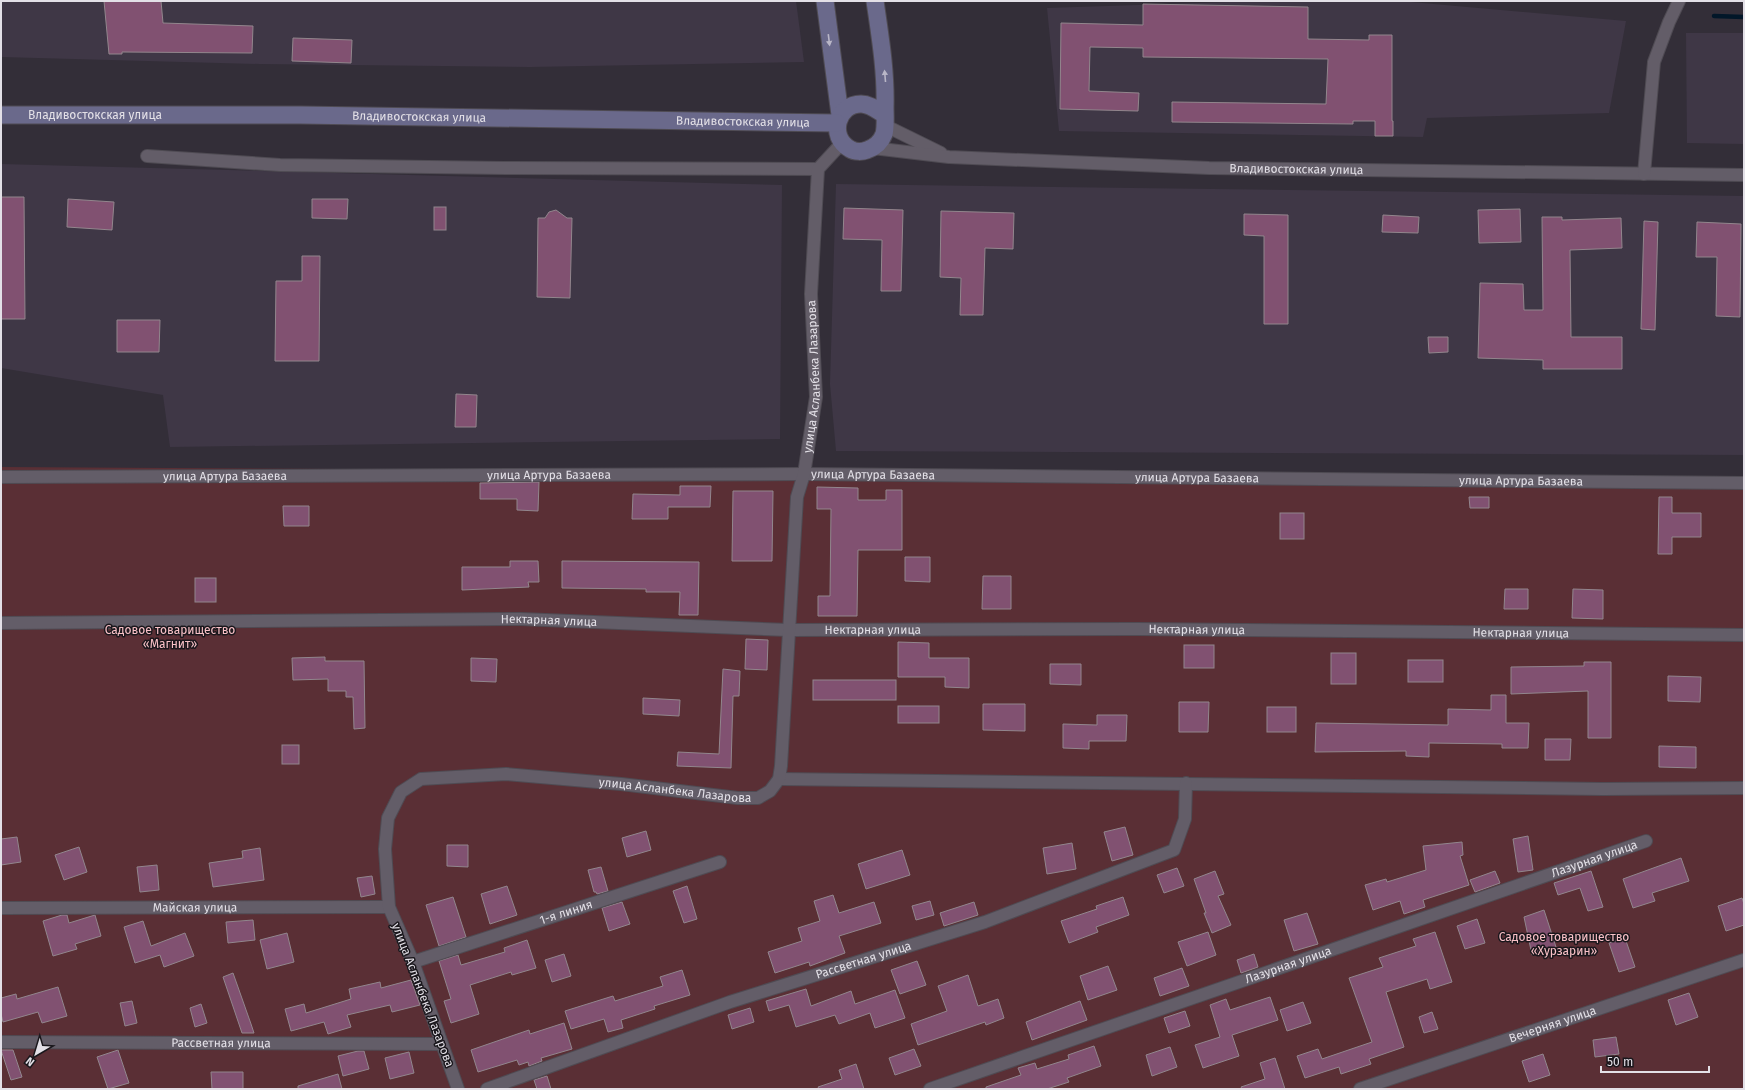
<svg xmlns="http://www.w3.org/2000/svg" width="1745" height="1090" viewBox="0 0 1745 1090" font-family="'Fira Sans',sans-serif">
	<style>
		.built { fill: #3f3746 }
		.green { fill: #5a2f35 }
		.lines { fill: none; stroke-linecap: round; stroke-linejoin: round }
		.stream { stroke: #021729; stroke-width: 4.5 }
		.building { fill: #815171; stroke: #92868d }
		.street-casing { stroke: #4f4b53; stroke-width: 14 }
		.secondary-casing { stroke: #4f4b53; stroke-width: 19 }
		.street { stroke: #635d68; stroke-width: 12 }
		.secondary { stroke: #6a698b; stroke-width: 17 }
		.oneway { fill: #b9b6c7 }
		.labels { text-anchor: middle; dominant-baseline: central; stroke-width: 3; stroke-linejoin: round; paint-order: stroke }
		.street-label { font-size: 12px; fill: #e3e0e7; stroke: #1a171c }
		.park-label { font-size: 12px; fill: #f9c1c7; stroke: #1a171c }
	</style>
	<rect width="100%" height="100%" fill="#332e38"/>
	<!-- built -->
	<g class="built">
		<polygon points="1,1 796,1 804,62 530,67 260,64 1,57"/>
		<polygon points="1259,1 1400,1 1626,21 1609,113 1427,118 1423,137 1059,131 1047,8"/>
		<polygon points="1686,33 1744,33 1744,144 1687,143"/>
		<polygon points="1,164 782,185 780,439 170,447 163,395 1,368"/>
		<polygon points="836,184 1744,196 1744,455 836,451 830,384"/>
	</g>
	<!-- green -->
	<polygon class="green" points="1,467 1744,477 1744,1089 1,1089"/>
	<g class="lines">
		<!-- stream -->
		<polyline class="stream" points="1714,16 1744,17"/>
	</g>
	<!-- building -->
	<g class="building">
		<polygon points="104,1 161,1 163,23 253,26 252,53 122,52 122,54 109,54"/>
		<polygon points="1143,4 1308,7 1308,39 1369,40 1369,35 1392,35 1392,121 1393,121 1393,136 1375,136 1375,121 1353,121 1353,124 1172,122 1172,102 1326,104 1328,59 1143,57 1143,48 1090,47 1089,91 1139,93 1138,111 1060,109 1061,23 1143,25"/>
		<polygon points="293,38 352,40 351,63 292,61"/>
		<polygon points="1,197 24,197 25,319 1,319"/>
		<polygon points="68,199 114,202 112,230 67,227"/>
		<polygon points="312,199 348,199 347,219 312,218"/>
		<rect x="434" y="207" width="12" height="23"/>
		<polygon points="844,208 903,210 901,291 881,291 882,240 843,239"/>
		<polygon points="1520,209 1521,242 1479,243 1478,210"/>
		<polygon points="556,210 567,218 572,218 570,298 537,297 538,218 545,218 549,212"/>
		<polygon points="941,211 1014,213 1013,249 985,248 983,315 960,315 961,278 940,277"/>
		<polygon points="1244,214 1288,215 1288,324 1264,324 1264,236 1244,235"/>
		<polygon points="1383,215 1419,217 1418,233 1382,232"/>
		<polygon points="1542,217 1562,217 1562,220 1621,218 1622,248 1570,250 1571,337 1622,337 1622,369 1543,369 1543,360 1478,358 1480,283 1523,284 1524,310 1543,310"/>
		<polygon points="1644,221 1658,222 1655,330 1641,329"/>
		<polygon points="1697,222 1741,224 1740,317 1716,316 1717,257 1696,257"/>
		<polygon points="302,256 320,256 319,361 275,361 276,281 302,281"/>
		<polygon points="117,320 160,320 159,352 117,352"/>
		<polygon points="1428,337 1448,337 1448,352 1429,353"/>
		<polygon points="456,394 477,395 476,427 455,427"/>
		<polygon points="539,482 538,511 517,510 517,499 480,499 480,483"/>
		<polygon points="680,486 711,486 710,507 668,507 668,519 632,519 633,494 680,495"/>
		<polygon points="817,487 858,488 858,500 886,500 886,490 902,490 902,550 858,550 857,616 818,616 818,596 830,596 831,509 817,509"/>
		<polygon points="733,491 773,491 772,561 732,561"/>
		<polygon points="1469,497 1489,497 1489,508 1470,508"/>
		<polygon points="1659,497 1672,497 1672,513 1701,513 1701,537 1672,537 1672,554 1658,554"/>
		<polygon points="283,506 309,506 309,526 284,526"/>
		<rect x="1280" y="513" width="24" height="26"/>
		<polygon points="905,557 930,557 930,582 905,581"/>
		<polygon points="510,561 538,561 539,582 528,582 529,587 462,590 462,567 510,567"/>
		<polygon points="562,561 699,562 698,615 679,615 680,592 646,592 646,589 562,588"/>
		<polygon points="983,576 1011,576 1011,609 982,609"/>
		<rect x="195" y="578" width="21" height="24"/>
		<polygon points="1505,589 1528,589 1528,609 1504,609"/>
		<polygon points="1573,589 1603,590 1603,619 1572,618"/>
		<polygon points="746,639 768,640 767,670 745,669"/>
		<polygon points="898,642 929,643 929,658 969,658 969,688 945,687 945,677 898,677"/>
		<rect x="1184" y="645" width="30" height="23"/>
		<rect x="1331" y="653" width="25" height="31"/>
		<polygon points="325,657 325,661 364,661 365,728 354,729 353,697 346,697 346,691 328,691 328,679 293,680 292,658"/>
		<polygon points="471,658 497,659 496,682 471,681"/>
		<rect x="1408" y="660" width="35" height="22"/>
		<polygon points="1584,662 1611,662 1611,738 1588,738 1588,691 1511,694 1511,667 1584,666"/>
		<polygon points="1050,664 1081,664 1081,685 1050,684"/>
		<polygon points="723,669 740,671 739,696 733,696 731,768 677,766 678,752 719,754"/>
		<polygon points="1668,676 1701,677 1700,702 1668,701"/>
		<rect x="813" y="680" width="83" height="20"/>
		<polygon points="1491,695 1506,695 1506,723 1529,723 1528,748 1502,748 1502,744 1429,743 1429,757 1406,756 1406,751 1315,752 1316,723 1448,725 1448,709 1491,710"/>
		<polygon points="643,698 680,700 679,716 643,714"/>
		<polygon points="1179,702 1209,702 1208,732 1179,732"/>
		<polygon points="983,704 1025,704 1025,731 983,730"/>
		<rect x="898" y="706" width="41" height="17"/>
		<rect x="1267" y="707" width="29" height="25"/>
		<polygon points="1097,715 1127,715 1126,741 1089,741 1089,749 1063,748 1063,724 1097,725"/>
		<polygon points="1545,739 1571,739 1570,760 1545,760"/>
		<rect x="282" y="745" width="17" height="19"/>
		<polygon points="1659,746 1696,747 1696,768 1659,767"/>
		<polygon points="1125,827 1133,855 1112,861 1104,832"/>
		<polygon points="646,831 651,850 627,857 622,838"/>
		<polygon points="1528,836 1533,870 1518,872 1513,839"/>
		<polygon points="17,837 21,862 1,865 1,839"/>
		<polygon points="1462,842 1463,855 1460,856 1469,885 1423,900 1425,907 1404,914 1400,901 1373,910 1365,885 1386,879 1387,882 1426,870 1423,846"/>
		<polygon points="1072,843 1076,869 1047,874 1043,848"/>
		<polygon points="447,845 468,845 468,867 447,866"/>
		<polygon points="79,847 87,872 64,880 55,855"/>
		<polygon points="260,848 264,880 213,887 209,863 243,858 242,851"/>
		<polygon points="902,850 910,875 866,889 858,864"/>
		<polygon points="1681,858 1689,881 1652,893 1655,901 1633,908 1623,879"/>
		<polygon points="157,865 159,890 140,892 137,867"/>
		<polygon points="601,867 608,891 597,894 596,892 594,892 588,870"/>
		<polygon points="1177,868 1184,886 1164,893 1157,875"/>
		<polygon points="1215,871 1224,894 1218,896 1231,925 1212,933 1204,913 1206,913 1194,879"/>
		<polygon points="1495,871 1500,883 1475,892 1470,880"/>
		<polygon points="1591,871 1603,907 1588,911 1580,888 1558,895 1554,883"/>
		<polygon points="372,876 375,894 361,897 357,878"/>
		<polygon points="507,886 517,915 490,924 481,894"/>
		<polygon points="687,886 697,919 684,923 673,891"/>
		<polygon points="833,895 839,913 874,902 881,923 839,936 845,953 810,966 809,962 775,973 768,952 802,941 798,928 820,921 814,901"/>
		<polygon points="453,897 466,937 439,946 426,905"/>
		<polygon points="1123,897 1129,915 1096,927 1098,932 1069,943 1061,921 1097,909 1096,906"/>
		<polygon points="1742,898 1744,904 1744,925 1726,931 1718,906"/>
		<polygon points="930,901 934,915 916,920 912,906"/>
		<polygon points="622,902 630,924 609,931 602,908"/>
		<polygon points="974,902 978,915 944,926 940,913"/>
		<polygon points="1544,910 1556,947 1532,955 1524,917"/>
		<polygon points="1307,913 1318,944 1294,951 1284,920"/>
		<polygon points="62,915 67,915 69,923 95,915 101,936 75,944 77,949 53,956 43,921"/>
		<polygon points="1477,919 1485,943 1465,949 1457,926"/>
		<polygon points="253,920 255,940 228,943 226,922"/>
		<polygon points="143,921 151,946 185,933 194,956 164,967 160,955 135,963 124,927"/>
		<polygon points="1208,932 1216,955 1187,966 1178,942"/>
		<polygon points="1435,932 1452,982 1430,989 1427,979 1386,992 1404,1047 1369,1059 1371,1064 1341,1074 1339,1067 1305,1078 1297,1056 1318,1049 1322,1059 1372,1042 1349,978 1383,967 1379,958 1416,946 1413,939"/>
		<polygon points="287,933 294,962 267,969 260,940"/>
		<polygon points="1625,938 1635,967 1619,972 1609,943"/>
		<polygon points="527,940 536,968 512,975 511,972 470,985 479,1014 451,1023 444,1001 451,999 439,961 458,955 461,965 505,952 504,948"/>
		<polygon points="564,954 571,976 552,982 545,960"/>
		<polygon points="1254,954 1258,967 1241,973 1237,960"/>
		<polygon points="917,961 926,985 900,994 891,970"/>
		<polygon points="1108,966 1117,990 1088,1000 1080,976"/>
		<polygon points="1182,968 1189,986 1160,996 1154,978"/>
		<polygon points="682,970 690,995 654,1006 655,1009 621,1020 623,1028 608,1032 604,1019 571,1029 565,1011 613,996 615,1001 663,986 660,977"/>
		<polygon points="233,973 251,1024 254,1033 242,1033 223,977"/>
		<polygon points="968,975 978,1006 998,999 1004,1018 986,1025 985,1022 918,1045 911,1024 947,1011 938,986"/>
		<polygon points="411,980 420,1005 392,1012 390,1005 347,1015 351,1027 328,1034 324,1022 291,1031 285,1009 304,1004 306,1013 351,999 349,989 380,982 381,988"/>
		<polygon points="58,987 67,1016 42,1023 38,1012 3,1022 1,1014 1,998 16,994 17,999"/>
		<polygon points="806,989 811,1006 851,991 855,1004 895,990 905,1018 875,1028 870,1013 839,1024 835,1015 796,1027 789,1005 769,1011 766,1001"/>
		<polygon points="1689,993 1698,1017 1676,1025 1668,1000"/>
		<polygon points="1270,997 1278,1020 1232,1035 1239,1056 1203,1068 1195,1045 1220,1037 1210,1005 1226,999 1230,1010"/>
		<polygon points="132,1001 137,1023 125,1026 120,1003"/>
		<polygon points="1080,1001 1087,1020 1032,1040 1026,1022"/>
		<polygon points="1303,1002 1311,1023 1287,1031 1280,1010"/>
		<polygon points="201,1004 207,1023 195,1027 190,1008"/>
		<polygon points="750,1008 754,1022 732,1029 728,1015"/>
		<polygon points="1185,1011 1190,1026 1169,1033 1164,1018"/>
		<polygon points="1432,1012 1438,1029 1424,1033 1419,1017"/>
		<polygon points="564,1023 572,1049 541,1058 542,1061 529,1066 528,1062 519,1065 517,1060 478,1072 471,1050 529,1030 530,1034"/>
		<polygon points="1616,1037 1619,1054 1595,1057 1593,1040"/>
		<polygon points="1094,1046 1101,1066 1067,1078 1069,1082 1047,1089 986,1089 986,1087 1021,1075 1018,1068 1035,1063 1037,1069 1069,1059 1068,1055"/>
		<polygon points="1170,1047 1177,1067 1152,1076 1146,1055"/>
		<polygon points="914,1049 921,1066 895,1075 889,1058"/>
		<polygon points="1,1050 13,1050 22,1077 11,1080"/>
		<polygon points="118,1050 129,1083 108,1089 97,1057"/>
		<polygon points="358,1051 364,1051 369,1069 343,1076 338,1056"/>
		<polygon points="409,1052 414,1073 390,1079 385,1058"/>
		<polygon points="1543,1054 1550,1075 1529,1082 1522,1061"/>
		<polygon points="1275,1058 1285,1089 1242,1089 1241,1087 1265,1079 1260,1063"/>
		<polygon points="856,1064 864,1089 819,1089 818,1087 842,1079 839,1070"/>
		<polygon points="211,1072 243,1072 243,1089 212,1089"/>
		<polygon points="338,1074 342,1089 298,1089 298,1086"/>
		<polygon points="547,1076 551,1089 537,1089 534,1080"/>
	</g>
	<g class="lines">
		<defs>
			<g id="street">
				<polyline points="884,125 941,153"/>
				<path id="s1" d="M873 148 949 157 1209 168 1744 175"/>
				<polyline points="147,156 280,165 504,168 818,169"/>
				<polyline points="1644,174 1654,62 1669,22 1679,1"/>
				<path id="s2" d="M1 477 804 474 1744 483"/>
				<path id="s3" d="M1 623 521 619 788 630 1136 629 1744 635"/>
				<polyline points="779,779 1603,789 1744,788"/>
				<path id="s4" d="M1 908 389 907"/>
				<path id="s5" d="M413 962 720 862"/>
				<path id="s6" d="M1 1042 441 1044"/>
				<path id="s7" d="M458 1089 413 962 389 907 385 849 388 818 401 792 421 779 506 774 621 784 738 798H758L770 791 779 779 781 766 797 497 804 474 816 397 811 294 818 169 842 143"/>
				<path id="s8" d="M487 1089 730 1002 985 922 1174 850 1185 819 1186 783"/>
				<path id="s9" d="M930 1089 1646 841"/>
				<path id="s10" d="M1360 1089 1744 960"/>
			</g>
			<g id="secondary">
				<polyline points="825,1 840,115"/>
				<path d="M875 1C880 36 886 71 885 107 885 115 886 126 884 134 881 142 876 147 867 150 862 152 855 152 850 149 828 137 837 104 861 104 870 104 878 111 885 115"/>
				<path id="s11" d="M1 115H300L837 123"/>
			</g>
		</defs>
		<!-- street casing -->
		<use href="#street" class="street-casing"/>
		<!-- secondary casing -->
		<use href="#secondary" class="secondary-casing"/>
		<!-- street -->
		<use href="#street" class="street"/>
		<!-- secondary -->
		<use href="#secondary" class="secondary"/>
	</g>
	<!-- one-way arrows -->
	<defs><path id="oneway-solid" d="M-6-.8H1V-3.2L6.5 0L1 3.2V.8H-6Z"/></defs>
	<g class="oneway">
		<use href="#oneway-solid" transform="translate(829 40) rotate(83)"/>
		<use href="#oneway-solid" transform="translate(885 76) rotate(-95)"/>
	</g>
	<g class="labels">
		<!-- street labels -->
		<g class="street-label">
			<text stroke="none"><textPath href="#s11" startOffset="94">Владивостокская улица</textPath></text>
			<text stroke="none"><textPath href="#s11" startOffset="418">Владивостокская улица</textPath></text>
			<text stroke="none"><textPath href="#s11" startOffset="742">Владивостокская улица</textPath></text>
			<text stroke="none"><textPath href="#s1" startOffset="424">Владивостокская улица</textPath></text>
			<text stroke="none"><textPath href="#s7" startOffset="1109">улица Асланбека Лазарова</textPath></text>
			<text stroke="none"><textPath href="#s2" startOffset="872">улица Артура Базаева</textPath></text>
			<text stroke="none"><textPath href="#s2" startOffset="548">улица Артура Базаева</textPath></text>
			<text stroke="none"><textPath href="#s2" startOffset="224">улица Артура Базаева</textPath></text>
			<text stroke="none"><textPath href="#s2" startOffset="1196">улица Артура Базаева</textPath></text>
			<text stroke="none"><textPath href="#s2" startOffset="1520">улица Артура Базаева</textPath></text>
			<text stroke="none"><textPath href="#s3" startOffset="548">Нектарная улица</textPath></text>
			<text stroke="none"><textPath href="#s3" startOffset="872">Нектарная улица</textPath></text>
			<text stroke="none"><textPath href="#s3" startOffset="1196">Нектарная улица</textPath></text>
			<text stroke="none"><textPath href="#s3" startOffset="1520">Нектарная улица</textPath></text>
			<text stroke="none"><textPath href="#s7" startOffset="592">улица Асланбека Лазарова</textPath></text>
			<text stroke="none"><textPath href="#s9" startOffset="703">Лазурная улица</textPath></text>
			<text stroke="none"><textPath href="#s4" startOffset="194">Майская улица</textPath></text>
			<text stroke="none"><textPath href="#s5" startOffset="161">1-я линия</textPath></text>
			<text stroke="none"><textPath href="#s8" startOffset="398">Рассветная улица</textPath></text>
			<text stroke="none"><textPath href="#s9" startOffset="379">Лазурная улица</textPath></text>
			<text transform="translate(423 995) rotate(69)">улица Асланбека Лазарова</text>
			<text stroke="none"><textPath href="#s10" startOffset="203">Вечерняя улица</textPath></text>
			<text stroke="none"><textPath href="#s6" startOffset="220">Рассветная улица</textPath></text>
		</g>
		<!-- park labels -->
		<g class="park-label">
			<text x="170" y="630">Садовое товарищество<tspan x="170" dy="14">«Магнит»</tspan></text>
			<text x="1564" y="937">Садовое товарищество<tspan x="1564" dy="14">«Хурзарин»</tspan></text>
		</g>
	</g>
	<!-- border -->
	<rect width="1745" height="1090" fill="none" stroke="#e3e0e7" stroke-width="4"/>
	<!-- north arrow -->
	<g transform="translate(36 1054) rotate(218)" stroke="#1a171c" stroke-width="3" paint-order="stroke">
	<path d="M0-3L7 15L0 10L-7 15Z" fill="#e3e0e7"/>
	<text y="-6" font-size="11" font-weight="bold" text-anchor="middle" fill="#e3e0e7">N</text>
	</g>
	<!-- scale -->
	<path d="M1601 1066v6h108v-6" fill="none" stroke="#e3e0e7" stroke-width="2"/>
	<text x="1607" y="1066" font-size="12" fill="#e3e0e7" stroke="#1a171c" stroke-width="3" paint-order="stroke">50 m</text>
</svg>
